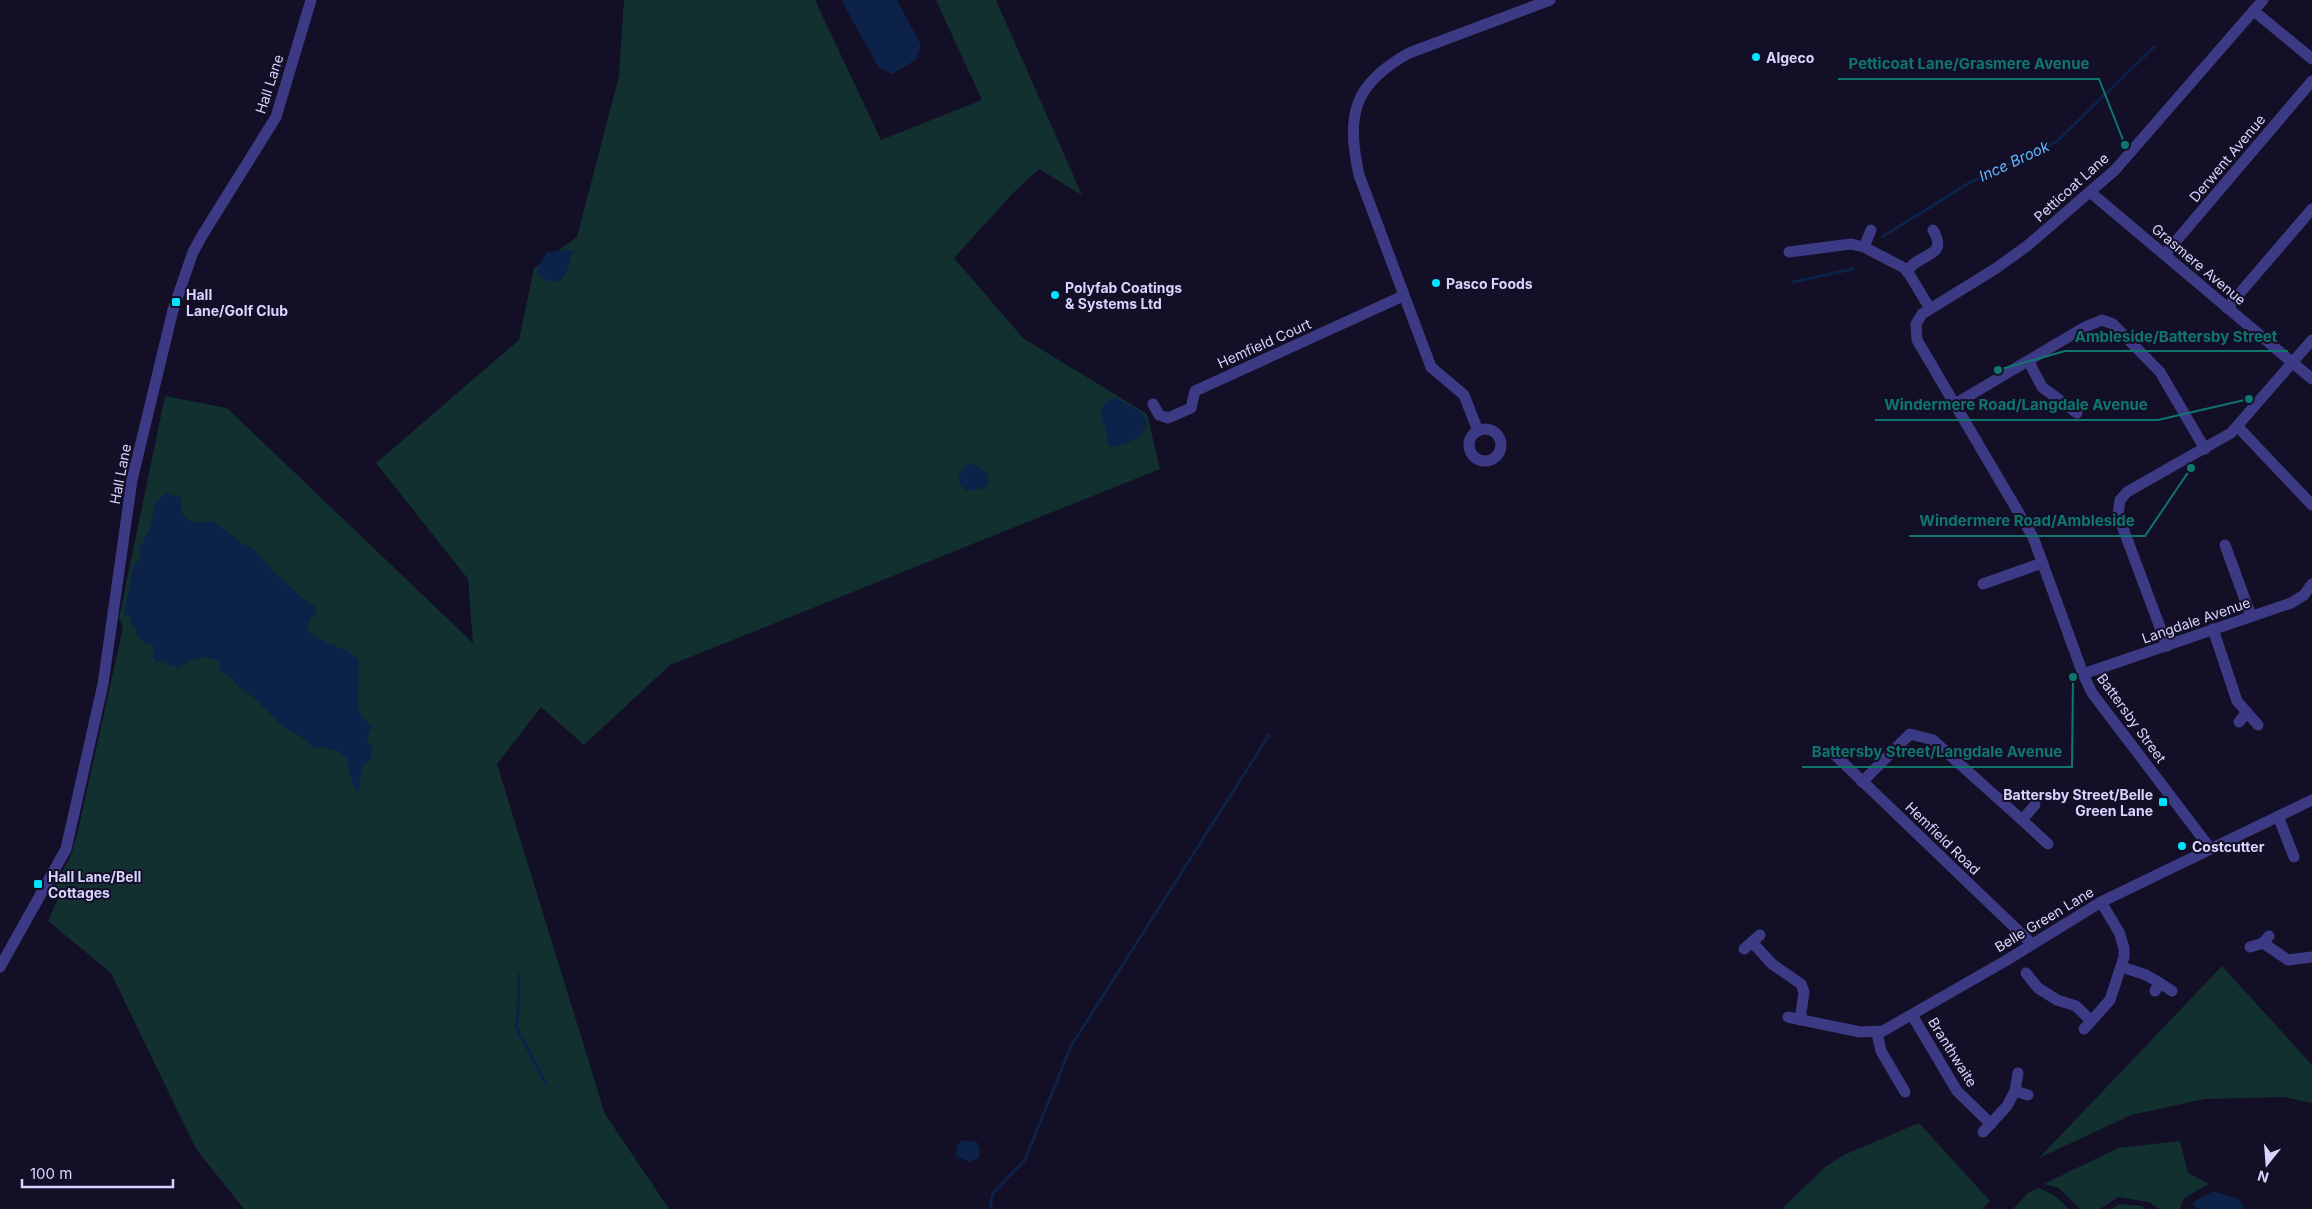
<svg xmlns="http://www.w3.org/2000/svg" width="2312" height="1209" viewBox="0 0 2312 1209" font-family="Inter,sans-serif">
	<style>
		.green { fill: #12302f }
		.water { fill: #0c2248 }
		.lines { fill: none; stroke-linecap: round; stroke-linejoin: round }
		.stream { stroke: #0c2248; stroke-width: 3 }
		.minor { stroke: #3d3a85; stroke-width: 11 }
		.poi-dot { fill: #00e5ff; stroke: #130f26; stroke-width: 2 }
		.labels { text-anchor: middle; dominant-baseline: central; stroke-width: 4; stroke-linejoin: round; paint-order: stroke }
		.poi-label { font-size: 14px; font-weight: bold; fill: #d9d4ff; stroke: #130f26; text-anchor: start }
		.street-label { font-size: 14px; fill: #d9d4ff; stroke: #130f26 }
		.water-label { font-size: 15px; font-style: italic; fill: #62b6ff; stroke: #130f26 }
		.leader { fill: none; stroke: #0f766e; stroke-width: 2 }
		.callout-dot { fill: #0f766e; stroke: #130f26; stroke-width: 2 }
		.callout-label { font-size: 15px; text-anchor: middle; font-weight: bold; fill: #0f766e; stroke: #130f26; stroke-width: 4; stroke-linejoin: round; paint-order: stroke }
	</style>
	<rect width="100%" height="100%" fill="#130f26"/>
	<!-- green -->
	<g class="green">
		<polygon points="624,0 815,0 881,140 982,100 936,0 996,0 1082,195 1039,169 1013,193 954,258 1023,338 1147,414 1160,469 670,665 584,745 541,707 497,764 605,1114 669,1209 244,1209 196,1149 111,973 48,921 58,899 49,894 70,858 77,835 123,627 119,618 165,396 227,408 473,643 468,579 376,463 519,340 534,268 577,237 619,76"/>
		<polygon points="2222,966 2312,1065 2312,1103 2283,1097 2205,1099 2131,1115 2039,1158"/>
		<polygon points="1919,1123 1990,1201 1982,1209 1782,1209 1825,1167 1846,1154"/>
		<polygon points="2180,1141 2188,1173 2209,1184 2184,1198 2180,1209 2159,1209 2149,1202 2118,1197 2100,1209 2080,1209 2059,1188 2044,1184 2118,1148"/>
		<polygon points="2038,1188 2054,1195 2069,1209 2013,1209 2028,1193"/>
		<polygon points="2120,1204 2142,1206 2145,1209 2111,1209"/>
	</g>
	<!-- water -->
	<g class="water">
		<polygon points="841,0 897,0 921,45 916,60 892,74 879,68"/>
		<path d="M570 250 574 251C564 272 568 290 539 277L538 266 547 252Z"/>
		<path d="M1116 398C1124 403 1141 409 1145 418 1153 435 1123 446 1111 447L1108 444C1107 439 1107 432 1105 428 1100 415 1097 411 1109 399Z"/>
		<path d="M968 464C978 464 988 470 989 481L985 488 968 491 959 484V474Z"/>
		<path d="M164 493 182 498 181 512 193 523 213 521 244 545 251 547 278 576 307 602 315 607 316 613 310 618 307 625C310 646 347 642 359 661L358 707 362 716 372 729 370 730 367 740 372 745 371 758 362 767 359 792 354 788 347 763 348 760C340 750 325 745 312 748L309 742 280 724 253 697 240 688 228 674 220 673 219 661C205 654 191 658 179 668L160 661 156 662 152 657 154 652 152 645C144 643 135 638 136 628L132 626 130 617 124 614 133 567 140 558V547L150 529 155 505Z"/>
		<polygon points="961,1140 977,1142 980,1150 979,1158 972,1160 971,1163 956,1156 957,1146"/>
		<polygon points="2213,1191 2238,1199 2245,1209 2198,1209 2192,1203"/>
	</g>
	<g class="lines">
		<!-- stream -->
		<g class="stream">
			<polyline points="1882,237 1969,183 2056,142 2154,47"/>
			<polyline points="1793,282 1853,269"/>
			<polyline points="519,975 518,1013 516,1027 546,1084"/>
			<polyline points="990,1209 993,1193 1025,1160 1071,1046 1269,735"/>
		</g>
		<!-- minor -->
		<g class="minor">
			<polyline points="2254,11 2312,59"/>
			<polyline points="2090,192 2312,379"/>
			<polyline points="1864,247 1871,230"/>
			<polyline points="1789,252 1851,244 1864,247 1906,269 1929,307"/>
			<polyline points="2165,254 2312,81"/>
			<path d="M1907 272C1917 252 1950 259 1933 230"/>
			<polyline points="2227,308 2312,209"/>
			<polyline points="2029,362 2042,387 2077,413"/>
			<polyline points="1153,404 1159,415 1168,418 1191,408 1195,391 1403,296"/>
			<polyline points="1955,404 2085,327 2102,320 2113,324 2160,372 2205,449"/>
			<polyline points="2238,427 2312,505"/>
			<circle cx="1485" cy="445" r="16"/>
			<path d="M1478 431 1464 395 1431 367 1359 175C1346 115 1353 84 1409 53L1550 0"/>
			<polyline points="2225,545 2251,616"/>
			<polyline points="1983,584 2042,563"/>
			<polyline points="2213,629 2237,701 2258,725"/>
			<polyline points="2167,646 2118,515 2120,500 2127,492 2231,433 2312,340"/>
			<polyline points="2083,674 2291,603 2304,595 2312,584"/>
			<polyline points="2239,722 2247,712"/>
			<polyline points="1833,753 2032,944"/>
			<polyline points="1862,782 1910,734 1933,740 2022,820"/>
			<polyline points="2035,805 2022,820 2048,844"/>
			<polyline points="2278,816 2294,857"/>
			<polyline points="2210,848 2092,693 2083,674 2033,537 1917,340 1916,324 1922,314 1995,269 2027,246 2115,170 2263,0"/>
			<polyline points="1752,942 1772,964 1801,984 1804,992 1800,1020"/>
			<polyline points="2263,943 2288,960 2312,957"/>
			<polyline points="2250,947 2263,943 2269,936"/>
			<polyline points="1744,949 1760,935"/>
			<polyline points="0,967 66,849 103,684 132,480 173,310 193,252 203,234 276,117 311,0"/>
			<polyline points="2122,967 2146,975 2160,983"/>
			<polyline points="2026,973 2038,988 2057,1000 2076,1006 2091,1021"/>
			<polyline points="2155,991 2160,983 2172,991"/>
			<polyline points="1912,1015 1957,1091 1991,1124"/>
			<polyline points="1788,1017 1860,1032 1883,1031 2007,960 2101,902 2312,800"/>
			<polyline points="2084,1029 2110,1000 2124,957 2124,948 2119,932 2101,902"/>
			<polyline points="1877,1033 1881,1051 1905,1092"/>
			<polyline points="2018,1073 2015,1091 2028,1095"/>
			<polyline points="1983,1132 2007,1106 2015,1091"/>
		</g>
	</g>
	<!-- markers -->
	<g class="poi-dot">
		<circle cx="1756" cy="57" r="5"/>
		<circle cx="1436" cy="283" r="5"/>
		<circle cx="1055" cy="295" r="5"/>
		<rect x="171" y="297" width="10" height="10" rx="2.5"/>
		<rect x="2158" y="797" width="10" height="10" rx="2.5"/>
		<circle cx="2182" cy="846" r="5"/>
		<rect x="33" y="879" width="10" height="10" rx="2.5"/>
	</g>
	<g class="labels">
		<!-- poi labels -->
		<g class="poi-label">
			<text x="1766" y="57">Algeco</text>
			<text x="1446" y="283">Pasco Foods</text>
			<text x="1065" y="287">Polyfab Coatings<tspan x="1065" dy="16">&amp; Systems Ltd</tspan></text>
			<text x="186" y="294">Hall<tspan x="186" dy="16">Lane/Golf Club</tspan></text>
			<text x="2153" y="794" text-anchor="end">Battersby Street/Belle<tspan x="2153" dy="16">Green Lane</tspan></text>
			<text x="2192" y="846">Costcutter</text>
			<text x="48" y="876">Hall Lane/Bell<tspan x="48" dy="16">Cottages</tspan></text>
		</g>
		<!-- street labels -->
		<g class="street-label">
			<text transform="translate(269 84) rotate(-72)">Hall Lane</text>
			<text transform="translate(2227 158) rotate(-50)">Derwent Avenue</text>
			<text transform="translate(2071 187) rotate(-42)">Petticoat Lane</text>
			<text transform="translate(2199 264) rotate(40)">Grasmere Avenue</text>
			<text transform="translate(1264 343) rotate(-24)">Hemfield Court</text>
			<text transform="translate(120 474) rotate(-79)">Hall Lane</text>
			<text transform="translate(2196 620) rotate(-19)">Langdale Avenue</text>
			<text transform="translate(2132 718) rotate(54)">Battersby Street</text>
			<text transform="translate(1943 838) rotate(44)">Hemfield Road</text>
			<text transform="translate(2044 919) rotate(-31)">Belle Green Lane</text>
			<text transform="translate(1953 1052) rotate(58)">Branthwaite</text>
		</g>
		<!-- water labels -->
		<g class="water-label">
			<text transform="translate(2014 161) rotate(-25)">Ince Brook</text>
		</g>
	</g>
	<!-- callouts -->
	<path class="leader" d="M2125 145L2099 79H1838M1998 370L2065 351H2288M2249 399L2158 420H1875M2191 468L2145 536H1909M2073 677L2072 767H1802"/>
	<g class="callout-dot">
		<circle cx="2125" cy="145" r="5"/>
		<circle cx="1998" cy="370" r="5"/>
		<circle cx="2249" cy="399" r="5"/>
		<circle cx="2191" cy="468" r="5"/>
		<circle cx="2073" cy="677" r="5"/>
	</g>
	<g class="callout-label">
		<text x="1969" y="69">Petticoat Lane/Grasmere Avenue</text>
		<text x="2176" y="342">Ambleside/Battersby Street</text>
		<text x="2016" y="410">Windermere Road/Langdale Avenue</text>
		<text x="2027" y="526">Windermere Road/Ambleside</text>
		<text x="1937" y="757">Battersby Street/Langdale Avenue</text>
	</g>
	<!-- north arrow -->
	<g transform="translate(2267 1164) rotate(197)" stroke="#130f26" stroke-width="4" paint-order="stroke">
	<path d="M0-4L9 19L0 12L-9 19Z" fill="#d9d4ff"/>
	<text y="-8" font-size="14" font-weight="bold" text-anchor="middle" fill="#d9d4ff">N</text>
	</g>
	<!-- scale -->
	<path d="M22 1179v8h151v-8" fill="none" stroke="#d9d4ff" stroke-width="2.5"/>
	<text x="30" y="1179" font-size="15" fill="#d9d4ff" stroke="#130f26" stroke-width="4" paint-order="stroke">100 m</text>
</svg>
